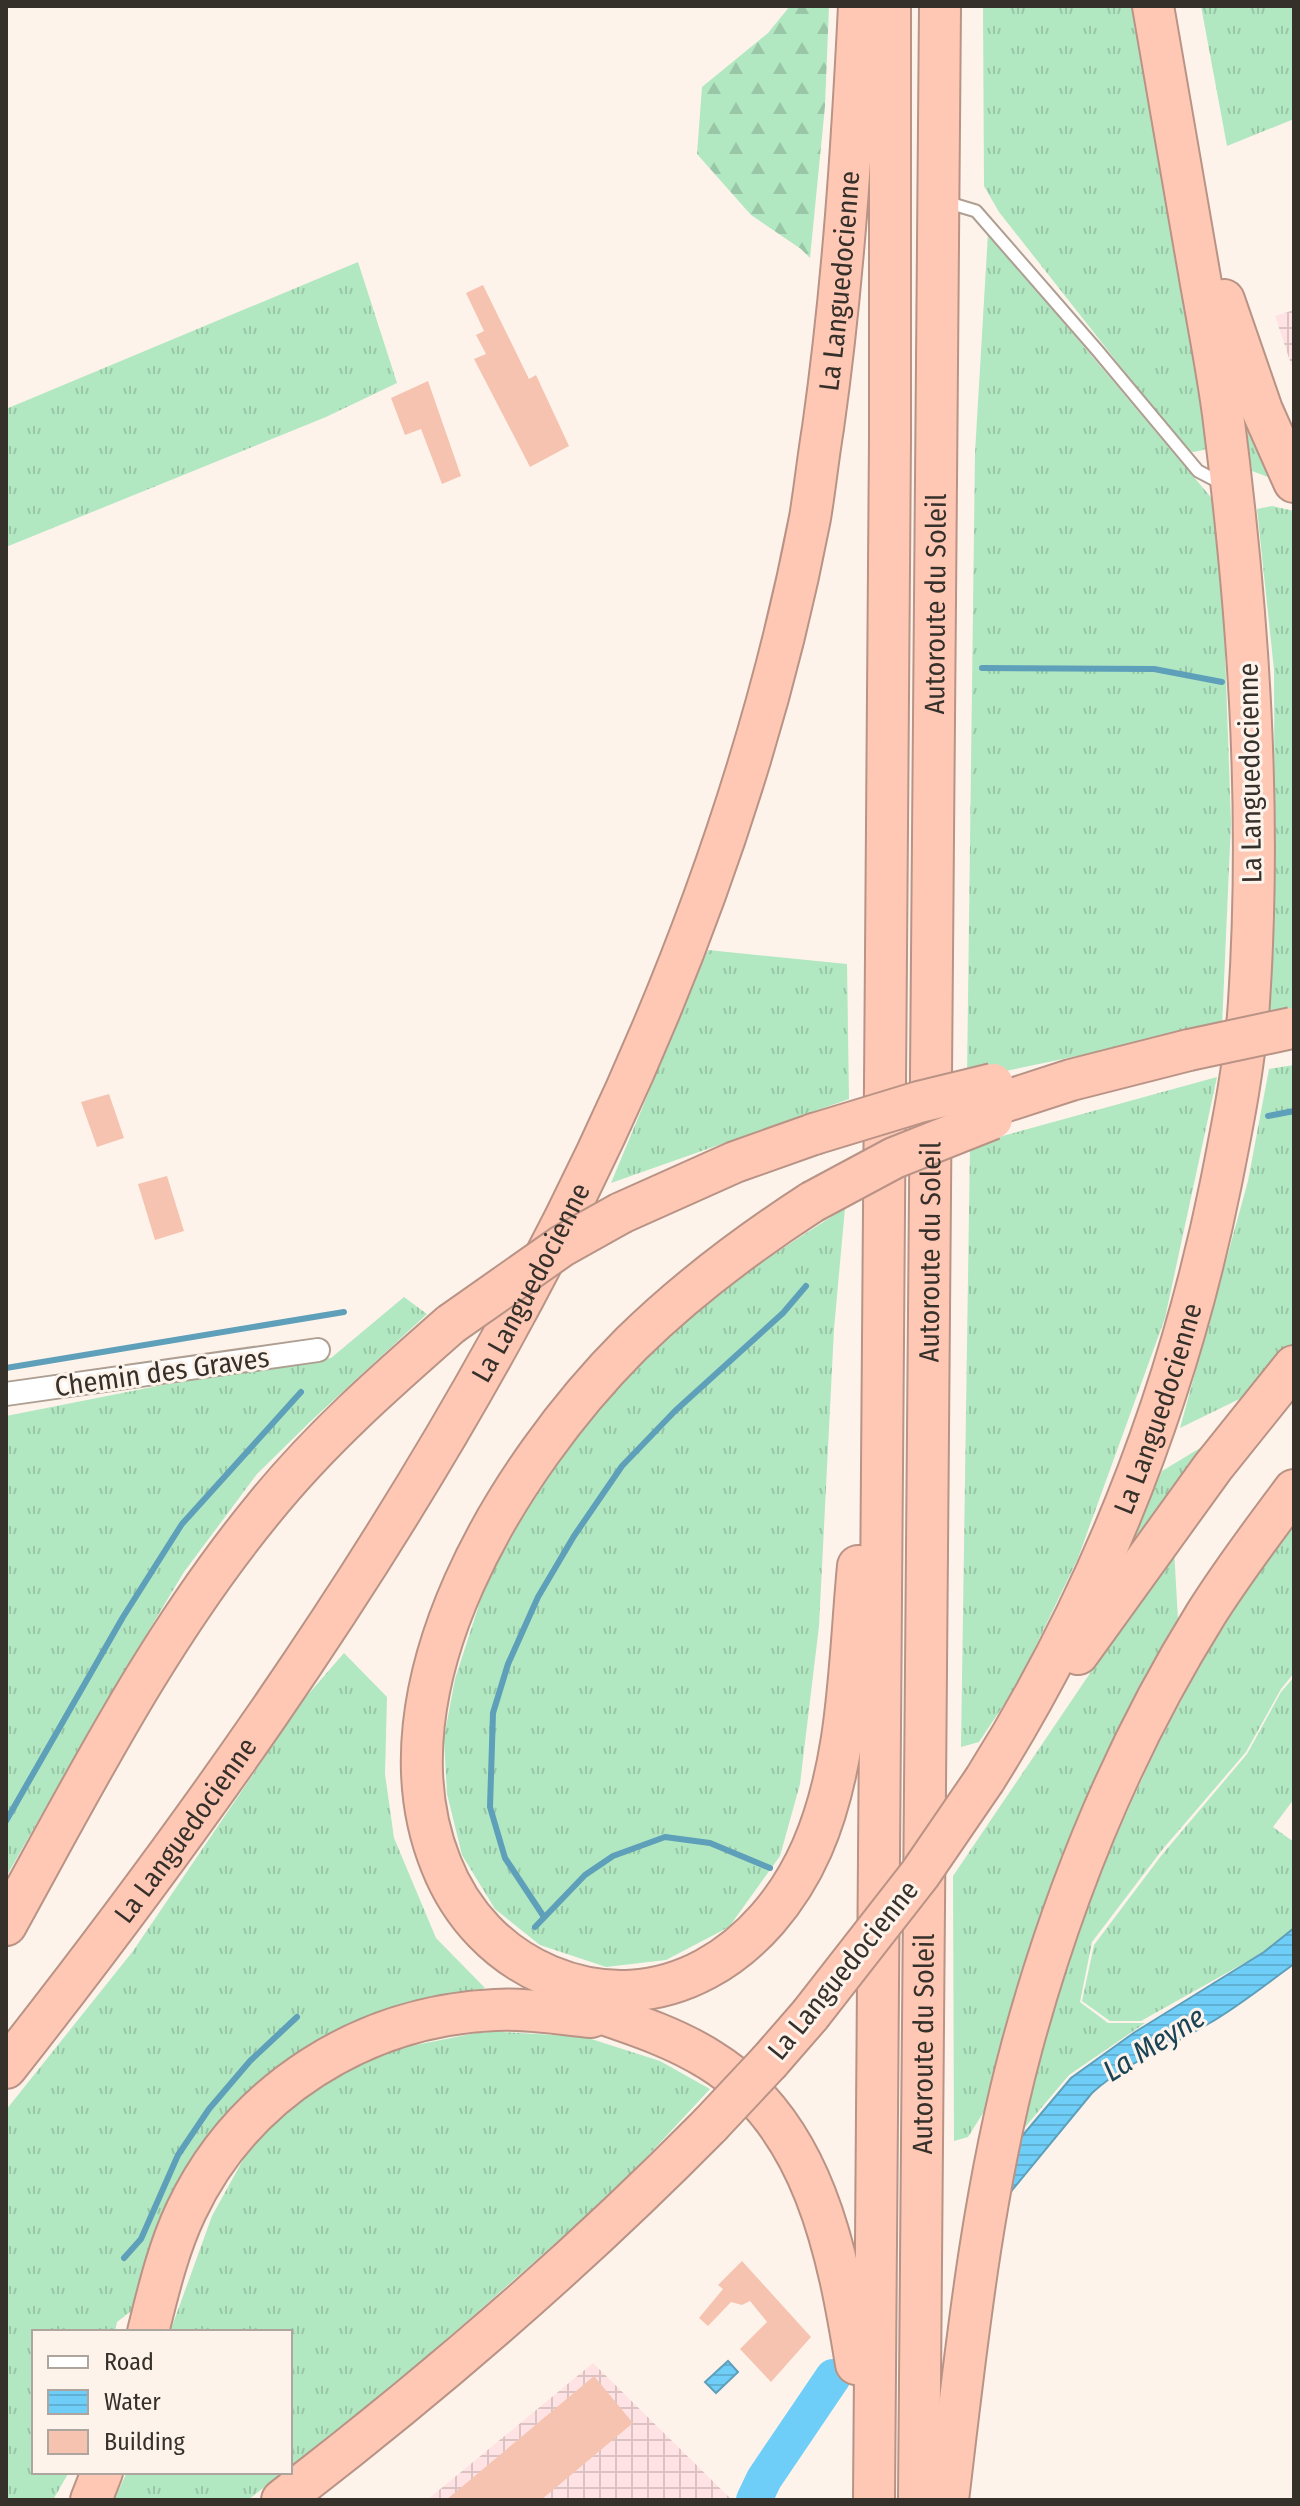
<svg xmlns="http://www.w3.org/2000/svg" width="1300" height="2506" viewBox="0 0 1300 2506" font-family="'Fira Sans Condensed',sans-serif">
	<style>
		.industrial { fill: url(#industrial-grid) }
		.grass { fill: url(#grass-tufts) }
		.forest { fill: url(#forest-firs) }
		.water { fill: url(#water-rules); stroke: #5e9fba; stroke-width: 2 }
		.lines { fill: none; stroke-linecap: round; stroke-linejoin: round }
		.stream { stroke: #5e9fba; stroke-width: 6 }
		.river { stroke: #6fcef8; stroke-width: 36 }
		.building { fill: #f6c3b0 }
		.service-casing { stroke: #ae9f92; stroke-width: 15 }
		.minor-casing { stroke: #ae9f92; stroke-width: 26 }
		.motorway-casing { stroke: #b99385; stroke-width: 44 }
		.service { stroke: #fff; stroke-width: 11 }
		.minor { stroke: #fff; stroke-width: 22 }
		.motorway { stroke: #ffc8b5; stroke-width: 40 }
		.motorway-bridge-casing { stroke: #b99385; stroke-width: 44; stroke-linecap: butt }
		.motorway-bridge { stroke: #ffc8b5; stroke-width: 40 }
		.labels { text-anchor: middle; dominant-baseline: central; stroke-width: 6; stroke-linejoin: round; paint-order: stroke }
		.street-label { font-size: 28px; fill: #36302b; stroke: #fdf3eb }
		.water-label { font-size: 30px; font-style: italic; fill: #1a4455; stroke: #fdf3eb }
	</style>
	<defs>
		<pattern id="industrial-grid" width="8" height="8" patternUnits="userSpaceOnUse" patternTransform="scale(2)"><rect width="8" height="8" fill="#ffe3e4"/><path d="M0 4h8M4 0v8" fill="none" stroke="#dbc3c4"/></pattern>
		<pattern id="grass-tufts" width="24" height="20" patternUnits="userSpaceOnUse" patternTransform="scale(2)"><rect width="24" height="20" fill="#b1e7c1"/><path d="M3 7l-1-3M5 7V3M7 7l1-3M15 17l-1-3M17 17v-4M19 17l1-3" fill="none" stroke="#99c6a6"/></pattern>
		<pattern id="forest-firs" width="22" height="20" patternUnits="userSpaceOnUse" patternTransform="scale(2)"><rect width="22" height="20" fill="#b1e7c1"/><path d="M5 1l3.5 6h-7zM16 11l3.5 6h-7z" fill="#99c6a6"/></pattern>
		<pattern id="water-rules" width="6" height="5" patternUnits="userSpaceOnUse" patternTransform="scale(2)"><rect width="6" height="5" fill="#6fcef8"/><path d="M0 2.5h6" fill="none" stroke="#61b1d5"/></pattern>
	</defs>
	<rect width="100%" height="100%" fill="#fdf3eb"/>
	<!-- industrial -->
	<g class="industrial">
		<polygon points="1294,310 1294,373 1275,316"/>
		<polygon points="593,2363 732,2500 427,2500"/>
	</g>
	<!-- grass -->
	<g class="grass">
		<polygon points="983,6 1133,6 1209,442 1204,450 1193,452 1184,447 999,212 984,186"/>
		<polygon points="1201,6 1294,6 1294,119 1227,146"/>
		<polygon points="988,233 1220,508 1231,823 1222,1026 967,1079 975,453"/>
		<polygon points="358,262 397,383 326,417 6,547 6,409"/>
		<polygon points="1244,415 1281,482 1252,471"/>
		<polygon points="1272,506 1294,511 1294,1015 1268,1019 1275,918 1274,670 1257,509"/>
		<polygon points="708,950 847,964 849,1099 611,1183"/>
		<polygon points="1294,1065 1294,1353 1264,1387 1180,1428 1248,1181 1269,1069"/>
		<polygon points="1217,1077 1165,1318 1078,1558 1017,1685 979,1742 961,1747 970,1145"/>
		<polygon points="845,1208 834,1329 819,1626 800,1784 780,1856 729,1927 666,1960 606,1967 540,1945 495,1909 462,1855 447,1794 444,1738 455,1679 486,1583 547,1474 637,1365 737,1278"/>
		<polygon points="404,1297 427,1314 312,1420 257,1474 184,1572 105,1703 6,1877 6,1652 8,1648 6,1639 6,1416 269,1364 331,1358"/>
		<polygon points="1225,1433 1142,1545 1129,1548 1162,1471"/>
		<path d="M1294 1525V1673L1281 1689 1246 1752 1162 1850 1092 1942 1080 2002 1108 2023H1145L1069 2075 1021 2132C1031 2091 1039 2048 1052 2008 1109 1837 1183 1669 1294 1525Z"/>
		<polygon points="1174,1549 1178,1620 1120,1726 1074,1837 997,2091 968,2137 954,2141 953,1876"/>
		<polygon points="344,1653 387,1697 385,1774 394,1838 436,1938 485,1988 371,2020 264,2084 138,2306 117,2322 115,2332 34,2332 34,2472 69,2472 53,2500 6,2500 6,2110 133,1951 305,1698"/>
		<polygon points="1294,1677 1294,1799 1273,1827 1294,1842 1294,1928 1264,1952 1141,2021 1110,2021 1082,2001 1094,1945 1161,1856 1247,1754 1281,1692"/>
		<polygon points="486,2031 585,2037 660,2061 710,2089 619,2187 372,2405 290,2468 290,2332 170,2332 212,2216 244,2158 278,2115 338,2069 401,2048"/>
		<polygon points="127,2472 284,2472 248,2500 114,2500"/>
	</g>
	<!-- forest -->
	<polygon class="forest" points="790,6 829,6 825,106 810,258 801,249 751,215 697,154 702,87 768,33"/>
	<!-- water -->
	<g class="water">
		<path d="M1294 1928V1964C1266 1984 1238 2007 1208 2024 1169 2048 1126 2062 1092 2093L1009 2194 1017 2142 1071 2078 1135 2032 1264 1952Z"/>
		<polygon points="728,2361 738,2372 716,2393 705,2382"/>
	</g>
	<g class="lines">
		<!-- stream -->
		<g class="stream">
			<polyline points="982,668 1154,669 1222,682"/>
			<polyline points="1268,1116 1294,1111"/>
			<polyline points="6,1368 344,1312"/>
			<polyline points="6,1821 123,1617 182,1524 301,1392"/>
			<polyline points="544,1917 505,1858 490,1807 493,1713 508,1664 538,1597 574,1536 622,1466 675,1411 783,1313 806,1286"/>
			<polyline points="535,1927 585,1875 613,1856 665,1837 710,1843 770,1868"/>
			<polyline points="124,2258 141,2239 178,2155 209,2109 250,2061 297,2017"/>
		</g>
		<!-- river -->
		<polyline class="river" points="754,2500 764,2479 833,2377"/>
	</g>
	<!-- building -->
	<g class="building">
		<polygon points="483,285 529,379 536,375 569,446 530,467 474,359 486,354 476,335 484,331 466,293"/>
		<polygon points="428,381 461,476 442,484 421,429 405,435 391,398"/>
		<polygon points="109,1094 124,1138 97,1147 81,1102"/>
		<polygon points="167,1176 184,1231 155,1240 138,1184"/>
		<polygon points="742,2261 811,2337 771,2382 740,2349 767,2322 750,2301 742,2305 731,2302 708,2326 699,2318 723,2289 718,2285"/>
		<polygon points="594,2376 633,2423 541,2500 446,2500"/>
	</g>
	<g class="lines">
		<defs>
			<polyline id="service" points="946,202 976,211 1097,350 1198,471 1221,483"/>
			<polyline id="minor" points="6,1394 318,1350"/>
			<g id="motorway">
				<polyline points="1224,300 1262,410 1294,482"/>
				<polyline points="991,1106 1071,1080 1189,1050"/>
				<path d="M812 1202C747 1244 686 1290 631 1344 510 1465 370 1688 441 1864 461 1915 499 1955 549 1976 662 2023 766 1953 812 1848 850 1761 849 1659 858 1566"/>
				<polyline points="621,1213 735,1162 814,1134"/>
				<polyline points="1078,1654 1213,1467 1294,1366"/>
				<path id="s1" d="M985 1779C1100 1596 1178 1395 1221 1183 1233 1123 1245 1063 1249 1002 1262 805 1248 609 1223 414 1217 369 1208 323 1200 278 1184 187 1169 97 1153 6"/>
				<path d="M6 1925C85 1782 160 1634 265 1507 320 1439 385 1382 451 1324"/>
				<path d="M563 2000C612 2018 666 2032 710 2060 814 2124 838 2253 856 2364"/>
				<polyline points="770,2061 810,2015"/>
				<path id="s2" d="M6 2068C366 1610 698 1100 810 518 815 488 818 458 823 428 843 287 852 147 859 6"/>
				<path d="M148 2332C158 2292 168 2249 186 2211 243 2091 363 2016 495 2010 527 2008 559 2014 591 2017"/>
				<polyline points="91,2500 102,2472"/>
				<path d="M282 2500C433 2384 576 2261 710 2125"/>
				<polyline points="874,2500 890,439 890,6"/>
				<path id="s3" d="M919 2500 940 6"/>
				<path d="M948 2500C966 2349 982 2194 1022 2046 1063 1895 1123 1747 1206 1614 1233 1571 1264 1530 1294 1490"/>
			</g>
		</defs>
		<!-- service casing -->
		<use href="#service" class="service-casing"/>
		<!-- minor casing -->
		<use href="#minor" class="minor-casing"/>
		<!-- motorway casing -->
		<use href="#motorway" class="motorway-casing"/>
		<!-- service -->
		<use href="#service" class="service"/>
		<!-- minor -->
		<use href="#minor" class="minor"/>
		<!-- motorway -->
		<use href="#motorway" class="motorway"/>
		<defs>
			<g id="motorway-bridge">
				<polyline points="1189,1050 1292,1028"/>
				<polyline points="814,1134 919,1102 993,1084"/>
				<polyline points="812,1202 894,1158 992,1119"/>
				<polyline points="451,1324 562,1246 621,1213"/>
				<polyline points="810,2015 920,1874 985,1779"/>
				<polyline points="710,2125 770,2061"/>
			</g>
		</defs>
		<!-- motorway-bridge casing -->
		<use href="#motorway-bridge" class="motorway-bridge-casing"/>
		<!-- motorway-bridge -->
		<use href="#motorway-bridge" class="motorway-bridge"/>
	</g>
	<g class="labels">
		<!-- street labels -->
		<g class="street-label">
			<text stroke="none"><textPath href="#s2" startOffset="2002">La Languedocienne</textPath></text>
			<text stroke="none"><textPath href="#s3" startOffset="1896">Autoroute du Soleil</textPath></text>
			<text transform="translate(1250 773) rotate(-91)">La Languedocienne</text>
			<text stroke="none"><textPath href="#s3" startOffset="1248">Autoroute du Soleil</textPath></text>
			<text stroke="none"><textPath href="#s2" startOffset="946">La Languedocienne</textPath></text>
			<text transform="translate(162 1372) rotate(-8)">Chemin des Graves</text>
			<text stroke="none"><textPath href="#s1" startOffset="410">La Languedocienne</textPath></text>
			<text stroke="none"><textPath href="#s2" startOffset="298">La Languedocienne</textPath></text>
			<text transform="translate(843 1970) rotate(-51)">La Languedocienne</text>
			<text stroke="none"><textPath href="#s3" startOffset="456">Autoroute du Soleil</textPath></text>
		</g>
		<!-- water labels -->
		<g class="water-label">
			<text transform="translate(1154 2044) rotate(-32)">La Meyne</text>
		</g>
	</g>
	<!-- border -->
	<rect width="1300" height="2506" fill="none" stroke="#36302b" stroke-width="16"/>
	<!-- legend -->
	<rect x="32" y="2330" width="260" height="144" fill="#fdf3eb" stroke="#ada59e" stroke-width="2"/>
	<rect x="48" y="2356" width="40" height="12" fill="#ffffff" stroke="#ada59e" stroke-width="2"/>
	<text x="104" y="2370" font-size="24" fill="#36302b">Road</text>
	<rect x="48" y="2390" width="40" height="24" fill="url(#water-rules)" stroke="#ada59e" stroke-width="2"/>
	<text x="104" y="2410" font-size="24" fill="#36302b">Water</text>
	<rect x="48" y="2430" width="40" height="24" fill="#f6c3b0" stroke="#ada59e" stroke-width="2"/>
	<text x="104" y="2450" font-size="24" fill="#36302b">Building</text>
</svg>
